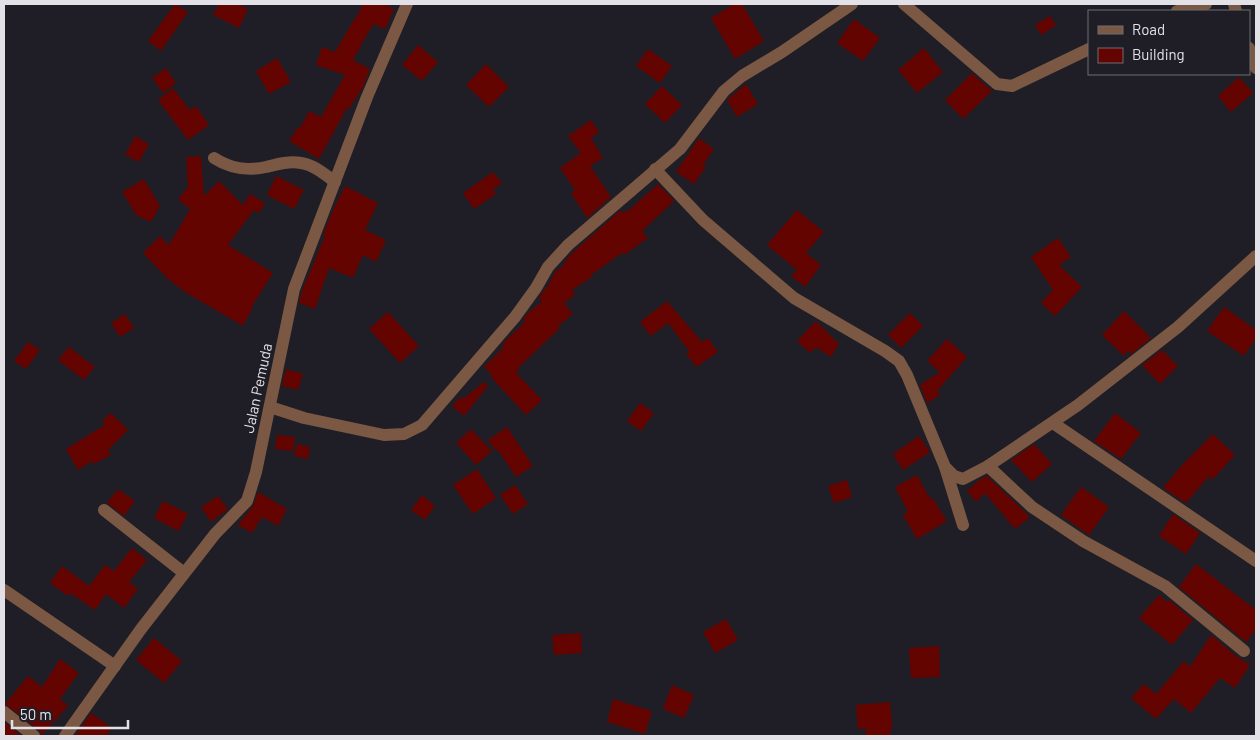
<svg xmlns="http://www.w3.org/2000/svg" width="1260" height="740" viewBox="0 0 1260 740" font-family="Barlow,sans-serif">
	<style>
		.building { fill: #630401 }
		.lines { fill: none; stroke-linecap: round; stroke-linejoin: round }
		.minor { stroke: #7b5843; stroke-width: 12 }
		.labels { text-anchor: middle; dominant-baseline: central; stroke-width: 4; stroke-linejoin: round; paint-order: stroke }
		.street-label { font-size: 15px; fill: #e2e1e7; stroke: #1f1e26 }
	</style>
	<rect width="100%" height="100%" fill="#1f1e26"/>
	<!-- building -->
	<g class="building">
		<polygon points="175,4 188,12 161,51 148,41"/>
		<polygon points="219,4 238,4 248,9 239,28 213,15"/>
		<polygon points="363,4 384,4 394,9 385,29 373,24 353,60 370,69 363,87 349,109 347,108 319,159 289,141 298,127 300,128 309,111 321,117 345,75 316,65 322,47 335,52 355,18 356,18"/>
		<polygon points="734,4 742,4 764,41 735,59 711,18"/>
		<polygon points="1050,16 1056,25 1041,35 1035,25"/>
		<polygon points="854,19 880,38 863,61 837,43"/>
		<polygon points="418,45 438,62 422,81 402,65"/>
		<polygon points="924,48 943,72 917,93 898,70"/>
		<polygon points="648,49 672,66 660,83 636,66"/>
		<polygon points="277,58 291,82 269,94 256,71"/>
		<polygon points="486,64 509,87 489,107 466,85"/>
		<polygon points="166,68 176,83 163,93 152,78"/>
		<polygon points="972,73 992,91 963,119 945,100"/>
		<polygon points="1239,77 1253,93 1231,112 1218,96"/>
		<polygon points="746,84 758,104 737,117 727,100"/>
		<polygon points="662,86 682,105 665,123 645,104"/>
		<polygon points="173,88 190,110 196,106 209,125 188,140 158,100"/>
		<polygon points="591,120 599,132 591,138 603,158 590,166 611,197 587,218 571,193 575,190 560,168 581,153 568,136"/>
		<polygon points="135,136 149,144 139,162 125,155"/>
		<polygon points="699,138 714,149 703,165 706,167 694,184 676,172"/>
		<polygon points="201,156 204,196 219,181 243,205 250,194 265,203 259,213 254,210 228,245 273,273 252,306 253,307 243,326 185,292 168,279 143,253 160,236 169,245 190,209 178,199 188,187 186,157"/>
		<polygon points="493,172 502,183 493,190 496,194 474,209 463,193"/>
		<polygon points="276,176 304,190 294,209 267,195"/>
		<polygon points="144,179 160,206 151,222 137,216 122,192"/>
		<polygon points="658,184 674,201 642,231 648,238 624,255 622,253 591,275 592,277 572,290 575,295 564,303 573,314 558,326 560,328 518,368 519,369 516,373 542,400 526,415 491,377 492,375 484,367 504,347 502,345 505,341 525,322 523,320 527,314 542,301 539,297 549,284 555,272 565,264 564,262 573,252 621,210 623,213 627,210 628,211"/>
		<polygon points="345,186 378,203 365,230 386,240 376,262 363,255 353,278 329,268 315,309 299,303 302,291 325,236 323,235 333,210"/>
		<polygon points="797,210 824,232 806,253 821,265 805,287 791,276 797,270 767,245"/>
		<polygon points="1058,238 1071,257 1059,265 1082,287 1055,316 1041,303 1053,290 1031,257"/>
		<polygon points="667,301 702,342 708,338 718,352 696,367 686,353 689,351 668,323 651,336 640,322"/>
		<polygon points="1224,307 1256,330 1256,338 1244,356 1207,331"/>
		<polygon points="1124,311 1151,338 1131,354 1128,351 1124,356 1102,335"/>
		<polygon points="388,312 419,346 400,363 369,329"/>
		<polygon points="910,313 923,326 901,348 888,335"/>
		<polygon points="125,314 134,328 120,337 111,323"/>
		<polygon points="816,321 839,344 831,357 816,347 810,353 797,341"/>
		<polygon points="947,339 967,357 937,391 940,395 927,403 920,385 940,372 927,361"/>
		<polygon points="28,342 40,350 26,369 14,361"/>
		<polygon points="69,347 95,367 84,380 58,360"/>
		<polygon points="1162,350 1178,366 1160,384 1142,365"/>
		<polygon points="286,369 303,374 298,390 282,386"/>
		<polygon points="484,382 488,386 464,416 452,406 460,397 463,399"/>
		<polygon points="640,403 654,413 641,431 627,421"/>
		<polygon points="111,413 128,430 108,450 111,455 94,464 92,461 78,470 66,449 105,425 102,421"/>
		<polygon points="1115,413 1141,433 1121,459 1094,441"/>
		<polygon points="507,427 533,466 516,477 498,450 496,451 488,440"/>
		<polygon points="471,429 492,451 476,465 456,443"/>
		<polygon points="1213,434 1235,455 1212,480 1209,476 1186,503 1163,488 1183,464"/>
		<polygon points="277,435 295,437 293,451 275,449"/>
		<polygon points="919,436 930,452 903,470 893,454"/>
		<polygon points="297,444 310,447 308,459 294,456"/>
		<polygon points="1034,444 1052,464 1032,482 1011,460"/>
		<polygon points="477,469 496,498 473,514 453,485"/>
		<polygon points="917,475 930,499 932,497 947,521 917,539 903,515 908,512 895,487"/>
		<polygon points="987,476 1030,517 1015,529 985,493 976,502 967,491 979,480"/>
		<polygon points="847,480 852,497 834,503 828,486"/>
		<polygon points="515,485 528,504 513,514 500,495"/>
		<polygon points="1081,487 1109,507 1089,535 1061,515"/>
		<polygon points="118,489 135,501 124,516 107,503"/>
		<polygon points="258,492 287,509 278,526 262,517 252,533 238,525 253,506"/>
		<polygon points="422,495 435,506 425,520 411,510"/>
		<polygon points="218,496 228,509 211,522 201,507"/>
		<polygon points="163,501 188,514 178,531 154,518"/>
		<polygon points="1173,514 1200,533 1186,554 1159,536"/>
		<polygon points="132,548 147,560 129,582 138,589 124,608 106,594 95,610 70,593 68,596 50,583 62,566 89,586 105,565 114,571"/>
		<polygon points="1196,564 1256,610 1256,629 1246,642 1179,587"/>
		<polygon points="1159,595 1167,602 1169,600 1193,620 1172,645 1139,618"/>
		<polygon points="726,619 738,640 715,653 703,632"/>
		<polygon points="581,633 582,653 554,655 552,635"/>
		<polygon points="1211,635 1236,656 1250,665 1235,688 1220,678 1191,713 1174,699 1156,719 1131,698 1144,684 1156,694 1184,661 1190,667"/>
		<polygon points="154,638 182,661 164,683 136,660"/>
		<polygon points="939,646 940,677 911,678 909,648"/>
		<polygon points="60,659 79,673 60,699 68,706 42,735 39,730 5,704 28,676 42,687"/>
		<polygon points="672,685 694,695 684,718 663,709"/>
		<polygon points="613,699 652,711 645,734 607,722"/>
		<polygon points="890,702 892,724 890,736 865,736 866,728 858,729 856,705"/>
		<polygon points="91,713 112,728 106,736 75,736"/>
		<polygon points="4,722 21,736 4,736"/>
	</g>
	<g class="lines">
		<!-- minor -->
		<g class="minor">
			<polyline points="904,4 997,84 1012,86 1089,49"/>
			<polyline points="1234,4 1236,11"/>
			<polyline points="1177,11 1206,4"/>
			<polyline points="1249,48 1256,68"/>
			<path d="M214 158C231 169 247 171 266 167 278 164 289 161 301 163 314 165 325 174 335 182"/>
			<polyline points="655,169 703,220 794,298 885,351 899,361 907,375 945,467 954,476 963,479 988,466 1078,405 1178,327 1256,256"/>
			<polyline points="270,407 304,418 384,435 404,434 422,425 515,317 536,288 548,267 568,245 680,149 724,91 742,76 782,52 852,4"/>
			<polyline points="1053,423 1256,561"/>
			<polyline points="988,466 1032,507 1083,541 1165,586 1244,651"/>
			<polyline points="945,467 963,525"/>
			<polyline points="104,510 184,573"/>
			<polyline points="4,590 115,666"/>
			<polyline points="4,712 34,736"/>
			<polyline points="65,736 141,629 215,534 247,501 256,472 294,289 367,97 407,4"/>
		</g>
	</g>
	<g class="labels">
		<!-- street labels -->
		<g class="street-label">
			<text transform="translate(257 388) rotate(-78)">Jalan Pemuda</text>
		</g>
	</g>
	<!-- border -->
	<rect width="1260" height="740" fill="none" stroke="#e2e1e7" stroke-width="10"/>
	<!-- legend -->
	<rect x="1088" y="10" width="162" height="65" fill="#1f1e26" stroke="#6d6c73"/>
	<rect x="1098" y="26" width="25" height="8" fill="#7b5843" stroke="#6d6c73"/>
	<text x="1132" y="35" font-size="15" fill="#e2e1e7">Road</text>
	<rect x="1098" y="48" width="25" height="15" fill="#630401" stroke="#6d6c73"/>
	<text x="1132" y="60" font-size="15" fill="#e2e1e7">Building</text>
	<!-- scale -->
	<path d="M12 720v8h116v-8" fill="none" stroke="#e2e1e7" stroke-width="2.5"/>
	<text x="20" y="720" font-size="15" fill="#e2e1e7" stroke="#1f1e26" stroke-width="4" paint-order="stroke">50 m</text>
</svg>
